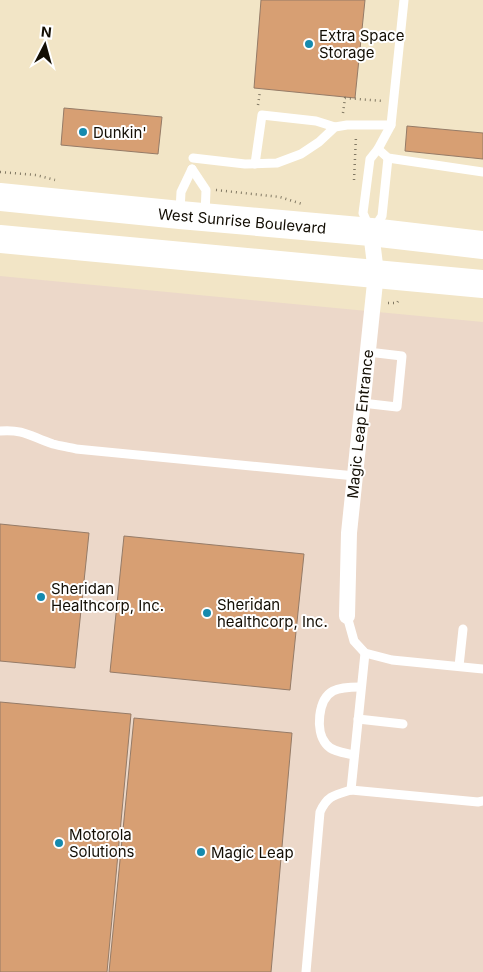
<svg xmlns="http://www.w3.org/2000/svg" width="483" height="972" viewBox="0 0 483 972" font-family="Inter,sans-serif">
	<style>
		.commercial { fill: #ecd8c9 }
		.building { fill: #d79f73; stroke: #957b67 }
		.lines { fill: none; stroke-linecap: round; stroke-linejoin: round }
		.path { stroke: #817863; stroke-width: 2.5; stroke-dasharray: 1 4; stroke-linecap: butt }
		.lane { stroke: #fff; stroke-width: 9 }
		.street { stroke: #fff; stroke-width: 16 }
		.highway { stroke: #fff; stroke-width: 28 }
		.poi-dot { fill: #158aae; stroke: #fff; stroke-width: 2 }
		.labels { text-anchor: middle; dominant-baseline: central; stroke-width: 4; stroke-linejoin: round; paint-order: stroke }
		.poi-label { font-size: 15px; fill: #130e04; stroke: #fff; text-anchor: start }
		.street-label { font-size: 15px; fill: #130e04; stroke: #fff }
	</style>
	<rect width="100%" height="100%" fill="#f2e5c6"/>
	<!-- commercial -->
	<polygon class="commercial" points="0,276 483,322 483,972 0,972"/>
	<!-- building -->
	<g class="building">
		<polygon points="261,0 365,0 355,98 254,88"/>
		<polygon points="64,108 162,117 158,154 61,145"/>
		<polygon points="407,126 483,133 483,159 405,151"/>
		<polygon points="0,524 89,533 75,668 0,661"/>
		<polygon points="124,536 304,554 290,690 110,672"/>
		<polygon points="0,702 131,714 107,972 0,972"/>
		<polygon points="134,718 292,733 271,972 109,972"/>
	</g>
	<g class="lines">
		<!-- path -->
		<g class="path">
			<polyline points="258,105 260,91"/>
			<polyline points="343,113 345,98 383,101"/>
			<polyline points="0,172 36,175 55,180"/>
			<polyline points="354,180 356,136"/>
			<polyline points="216,190 280,197 302,204"/>
			<polyline points="388,303 397,303 400,298"/>
		</g>
		<!-- lane -->
		<g class="lane">
			<polyline points="378,149 388,158 483,172"/>
			<polyline points="193,158 245,164 277,163 301,154 319,142 335,127 347,125 391,125"/>
			<polyline points="255,164 262,115 316,121 335,127"/>
			<polyline points="192,169 206,190 205,215"/>
			<polyline points="180,211 181,192 192,169"/>
			<polyline points="369,227 363,213 370,159 378,149 391,125 404,0"/>
			<polyline points="374,228 382,216 388,158"/>
			<polyline points="362,403 397,407 402,356 368,352"/>
			<path d="M0 431C25 429 31 437 53 444 60 446 68 447 76 449L355 476"/>
			<polyline points="347,616 354,641 365,653 392,660 483,669"/>
			<polyline points="459,666 463,629"/>
			<polyline points="358,719 403,724"/>
			<path d="M354 755C345 753 332 752 326 744 315 731 318 699 333 691 341 687 352 687 360 687"/>
			<polyline points="351,790 365,653"/>
			<path d="M306 972 320 812C327 796 334 795 351 790L478 802 483 801"/>
		</g>
		<!-- street -->
		<polyline class="street" points="347,616 349,533 376,273 371,232"/>
		<!-- highway -->
		<g class="highway">
			<polyline points="0,197 180,215 371,232 483,245"/>
			<polyline points="0,239 483,284"/>
		</g>
	</g>
	<!-- markers -->
	<g class="poi-dot">
		<circle cx="309" cy="44" r="5"/>
		<circle cx="83" cy="132" r="5"/>
		<circle cx="41" cy="597" r="5"/>
		<circle cx="207" cy="613" r="5"/>
		<circle cx="59" cy="843" r="5"/>
		<circle cx="201" cy="852" r="5"/>
	</g>
	<g class="labels">
		<!-- poi labels -->
		<g class="poi-label">
			<text x="319" y="35">Extra Space<tspan x="319" dy="17">Storage</tspan></text>
			<text x="93" y="132">Dunkin'</text>
			<text x="51" y="588">Sheridan<tspan x="51" dy="17">Healthcorp, Inc.</tspan></text>
			<text x="217" y="604">Sheridan<tspan x="217" dy="17">healthcorp, Inc.</tspan></text>
			<text x="69" y="834">Motorola<tspan x="69" dy="17">Solutions</tspan></text>
			<text x="211" y="852">Magic Leap</text>
		</g>
		<!-- street labels -->
		<g class="street-label">
			<text transform="translate(242 221) rotate(5)">West Sunrise Boulevard</text>
			<text transform="translate(360 424) rotate(-84)">Magic Leap Entrance</text>
		</g>
	</g>
	<!-- north arrow -->
	<g transform="translate(45 45) rotate(6)" stroke="#ffffff" stroke-width="4" paint-order="stroke">
	<path d="M0-4L9 19L0 12L-9 19Z" fill="#130e04"/>
	<text y="-8" font-size="14" font-weight="bold" text-anchor="middle" fill="#130e04">N</text>
	</g>
</svg>
